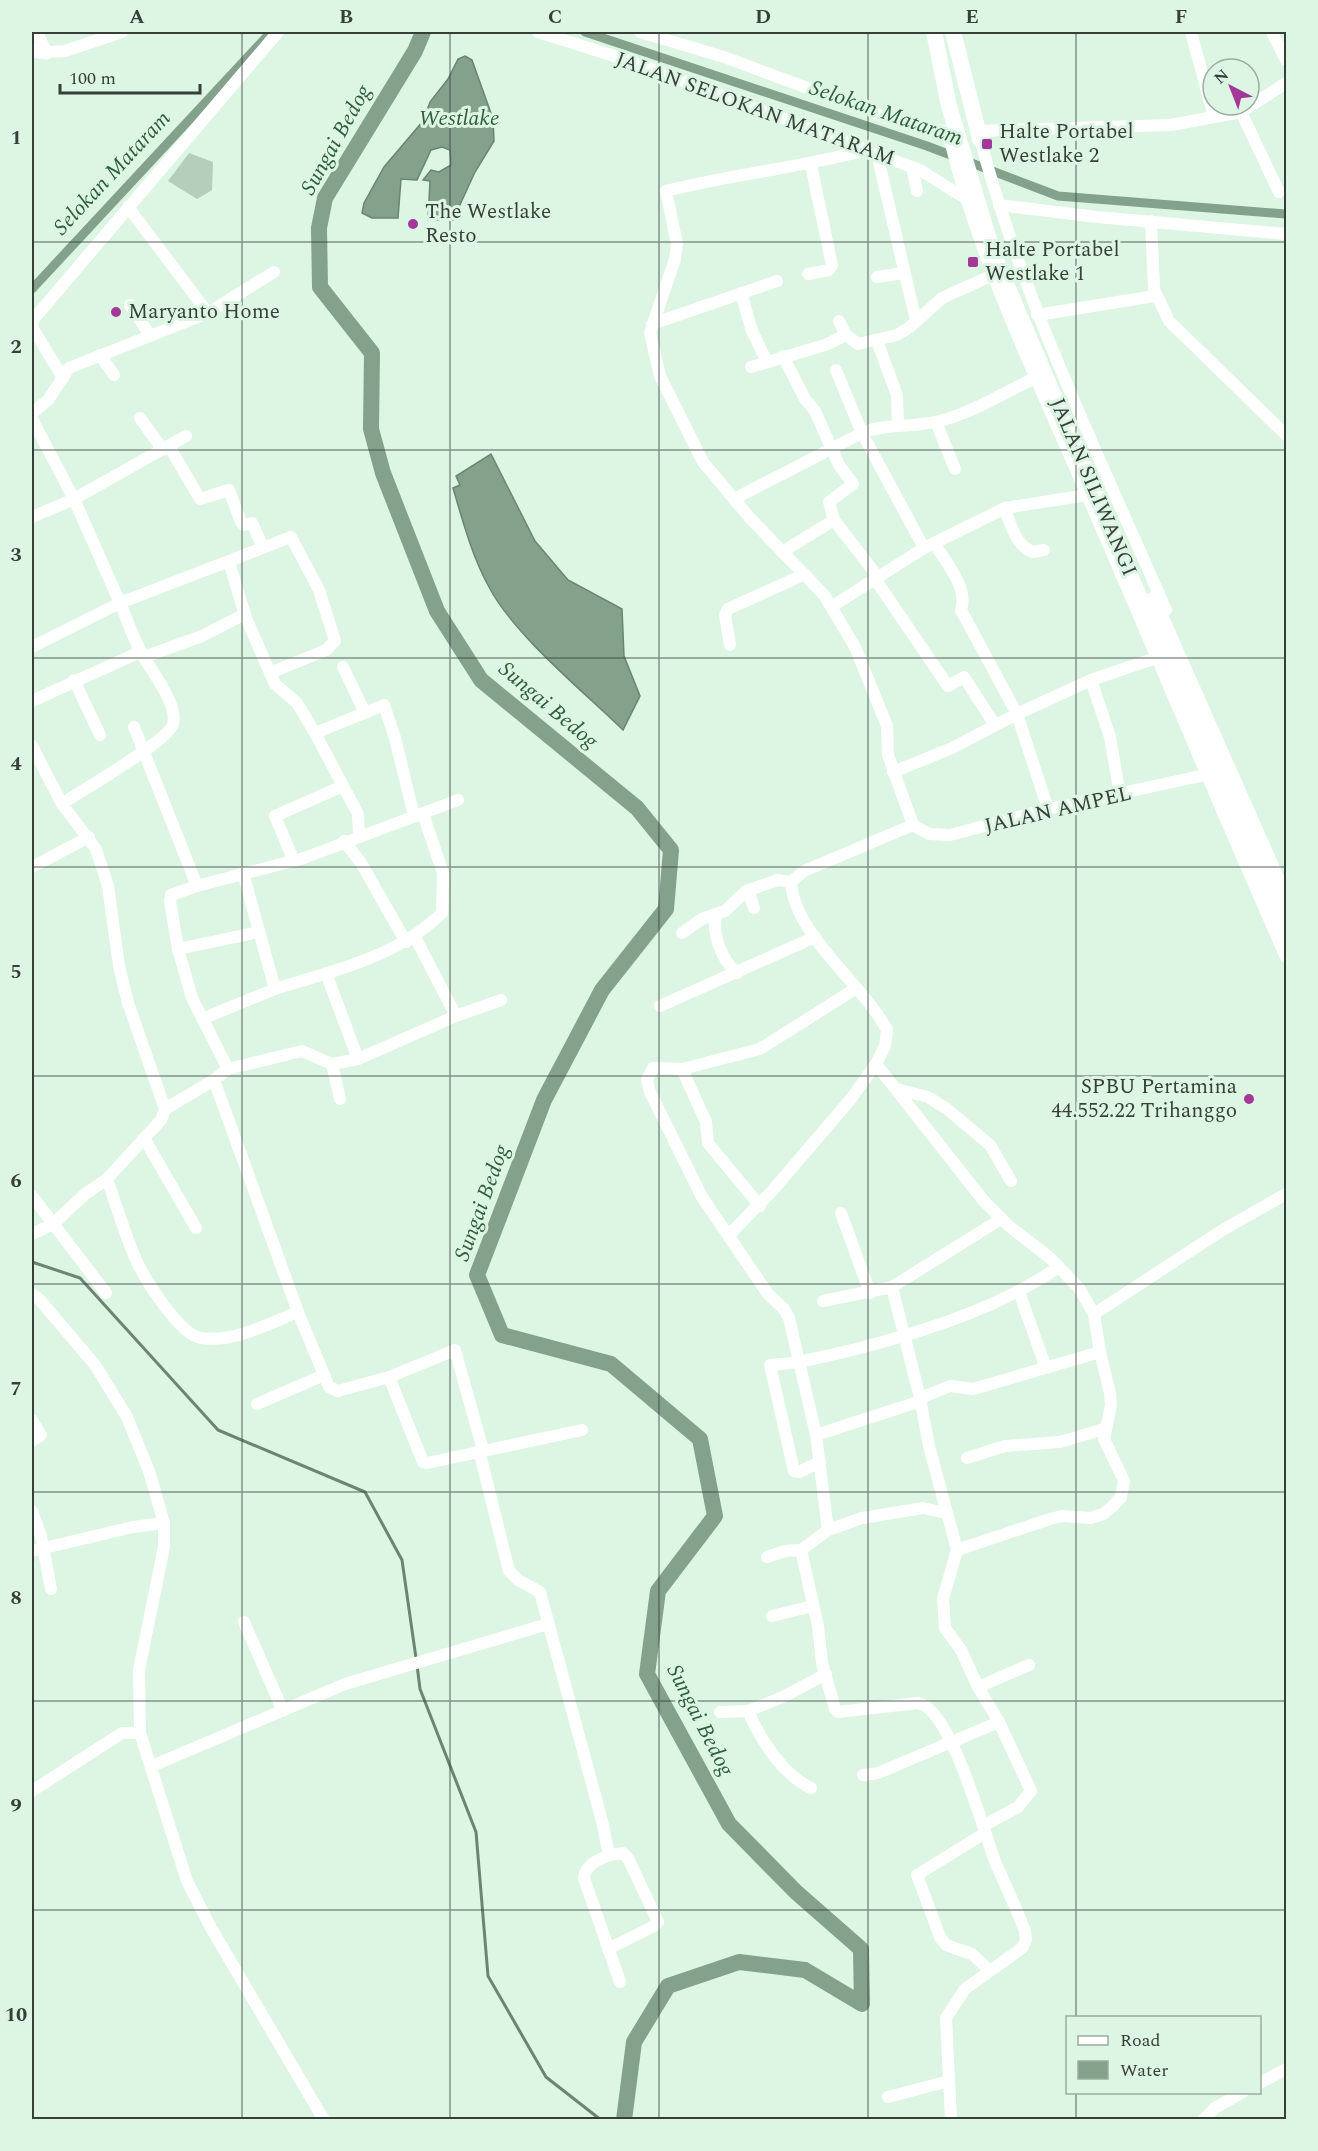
<svg xmlns="http://www.w3.org/2000/svg" width="1318" height="2151" viewBox="0 0 1318 2151" font-family="Spectral,serif">
	<style>
		.green { fill: #b5cdbb }
		.water { fill: #83a18b; stroke: #6c8472; stroke-width: 1.5 }
		.lines { fill: none; stroke-linecap: round; stroke-linejoin: round }
		.stream { stroke: #6c8472; stroke-width: 3 }
		.canal { stroke: #83a18b; stroke-width: 9 }
		.river { stroke: #83a18b; stroke-width: 16 }
		.minor { stroke: #fff; stroke-width: 12 }
		.major { stroke: #fff; stroke-width: 15 }
		.highway { stroke: #fff; stroke-width: 16 }
		.grid { fill: none; stroke: #364038; stroke-width: 1.5; stroke-opacity: 0.55 }
		.poi-dot { fill: #a43898; stroke: #ddf5e3; stroke-width: 2 }
		.labels { text-anchor: middle; dominant-baseline: central; stroke-width: 6; stroke-linejoin: round; paint-order: stroke }
		.street-label { font-size: 21px; fill: #364038; stroke: #ddf5e3 }
		.poi-label { font-size: 21px; fill: #364038; stroke: #ddf5e3; text-anchor: start }
		.water-label { font-size: 22px; font-style: italic; fill: #2e5e3d; stroke: #ddf5e3 }
		.neatline { fill: none; stroke: #364038; stroke-width: 2 }
		.grid-label { font-size: 20px; text-anchor: middle; font-weight: bold; fill: #364038 }
	</style>
	<rect width="100%" height="100%" fill="#ddf5e3"/>
	<!-- green -->
	<polygon class="green" points="189,153 213,162 212,190 197,199 168,181"/>
	<!-- water -->
	<g class="water">
		<polygon points="465,56 472,60 493,119 494,141 475,172 453,220 428,220 430,181 423,180 431,170 439,172 451,165 450,150 442,147 431,150 417,180 401,179 398,218 372,218 362,213 364,203 384,167 423,121 430,102 448,79 458,59"/>
		<path d="M491 454 535 541 568 580 622 609 624 656 640 696 623 730C583 691 514 635 489 587 472 556 463 522 453 488L460 485 456 476Z"/>
	</g>
	<g class="lines">
		<!-- stream -->
		<g class="stream">
			<polyline points="32,1262 80,1278 218,1430 365,1492 402,1560 416,1658"/>
			<polyline points="417,1665 420,1689 476,1832 488,1976 546,2077 601,2120"/>
		</g>
		<!-- canal -->
		<g class="canal">
			<polyline points="585,32 927,146 1058,196 1286,214"/>
			<polyline points="32,289 271,32"/>
		</g>
		<!-- river -->
		<polyline class="river" points="423,32 415,51 325,198 319,228 320,287 372,353 371,429 383,473 437,611 481,680 637,808 671,850 666,909 602,990 544,1100 477,1275 502,1335 611,1364 700,1439 715,1516 658,1591 647,1674 729,1824 796,1892 861,1949 862,2004 805,1970 739,1962 668,1986 634,2042 624,2120"/>
		<!-- minor -->
		<g class="minor">
			<polyline points="37,32 46,52 65,51 122,32"/>
			<polyline points="538,32 633,62 920,170 965,198"/>
			<polyline points="640,32 724,57 885,117 932,130 948,131"/>
			<polyline points="1191,32 1214,117"/>
			<polyline points="1272,32 1286,60"/>
			<polyline points="1241,112 1279,192"/>
			<polyline points="978,131 1171,125 1241,112 1286,83"/>
			<path d="M980 139C1024 303 1098 454 1166 610"/>
			<path d="M950 140C980 263 1037 379 1087 495 1154 649 1218 804 1286 957"/>
			<path d="M866 150C800 168 732 174 666 191L677 244 675 259 650 333 660 376 703 462 749 517 824 595 855 647 887 726 888 755 913 825"/>
			<polyline points="877,154 916,321"/>
			<polyline points="912,167 917,191"/>
			<polyline points="999,205 1097,217 1286,234"/>
			<polyline points="128,207 208,313"/>
			<polyline points="1151,221 1154,289 1169,321 1286,435"/>
			<polyline points="808,274 829,270 832,265 811,165"/>
			<polyline points="877,277 904,273"/>
			<polyline points="741,293 752,331 767,362"/>
			<polyline points="130,305 150,335"/>
			<polyline points="1037,315 1155,296"/>
			<polyline points="32,321 278,32"/>
			<polyline points="839,321 846,335"/>
			<polyline points="652,324 777,281"/>
			<polyline points="32,327 63,378"/>
			<polyline points="877,341 897,395 898,425"/>
			<polyline points="100,355 114,375"/>
			<polyline points="751,367 825,345 846,335 858,344 897,335 910,327 942,298 993,275"/>
			<polyline points="836,370 862,433 924,548"/>
			<polyline points="32,413 48,400 69,368 208,313 274,272"/>
			<polyline points="140,418 163,450"/>
			<polyline points="32,419 74,499 32,517"/>
			<polyline points="936,422 955,469"/>
			<polyline points="186,436 74,499 120,603 291,537 319,590 335,641 326,650 270,673"/>
			<polyline points="169,446 200,499 229,490 241,522 244,525 252,523 263,547"/>
			<path d="M734 499 862 433C887 423 914 428 940 421 974 412 1005 392 1037 377"/>
			<path d="M1005 508C1010 524 1016 546 1033 552L1044 550"/>
			<polyline points="834,520 878,577"/>
			<path d="M934 543C945 561 969 588 961 610L1017 714 1048 809"/>
			<polyline points="782,552 834,520 829,502 853,484 839,465 815,411 805,399 783,356"/>
			<polyline points="229,562 246,618 275,684 297,703 315,733 358,814 359,835"/>
			<polyline points="875,579 948,686 964,677 995,725"/>
			<polyline points="831,607 924,548 1005,508 1087,495"/>
			<polyline points="730,645 725,615 728,609 805,574"/>
			<path d="M32 647 120 603C127 619 132 635 140 650 148 668 179 703 173 724 169 741 80 791 62 804"/>
			<polyline points="144,657 202,636 245,614"/>
			<polyline points="343,667 364,711"/>
			<polyline points="74,680 100,735"/>
			<polyline points="1091,680 1110,737 1120,795"/>
			<polyline points="32,701 140,652"/>
			<polyline points="134,727 197,886 171,895 170,901 178,949 192,998 228,1069"/>
			<polyline points="315,733 384,705 395,738 414,816"/>
			<polyline points="32,746 62,804 96,849 108,886 119,966 128,1003 165,1109 161,1120 107,1179 84,1195 53,1224 32,1234"/>
			<polyline points="893,772 952,748 1017,714 1091,680 1156,658"/>
			<path d="M913 825 804 871 791 882C794 935 864 985 887 1030L885 1046 876 1064 983 1200 1009 1226 1050 1258 1079 1288 1094 1314 1100 1352 1110 1393 1111 1405 1104 1439 1124 1481 1121 1497 1113 1506 1103 1514 1091 1518 1062 1516 1050 1519 957 1550"/>
			<polyline points="913,825 929,834 950,835 1048,809 1205,775"/>
			<polyline points="344,841 361,863 406,942"/>
			<polyline points="294,861 275,816 343,786"/>
			<polyline points="32,867 89,837"/>
			<polyline points="197,886 304,858 458,800"/>
			<polyline points="748,890 754,908"/>
			<path d="M716 914C712 934 721 959 737 973"/>
			<polyline points="682,933 702,919 725,911 746,891 778,880 791,882"/>
			<polyline points="415,937 456,1016"/>
			<polyline points="178,949 259,932"/>
			<polyline points="326,973 358,1059"/>
			<path d="M275 989C336 970 395 958 442 913L443 873 423 814"/>
			<polyline points="660,1006 815,937"/>
			<polyline points="202,1019 275,989 243,873"/>
			<polyline points="332,1064 340,1099"/>
			<polyline points="682,1069 706,1122 708,1143 760,1206"/>
			<polyline points="214,1080 228,1069 302,1051 332,1064 358,1059 456,1016 501,1000"/>
			<polyline points="896,1089 928,1097 947,1109 990,1145 1011,1181"/>
			<polyline points="165,1109 214,1080 298,1312 329,1387 338,1391 389,1377 423,1462 427,1463 582,1430"/>
			<polyline points="144,1138 196,1228"/>
			<path d="M107 1179C117 1207 125 1235 137 1262 146 1281 180 1335 201 1338 233 1343 268 1324 298 1312"/>
			<polyline points="32,1196 106,1293"/>
			<polyline points="841,1213 870,1293"/>
			<polyline points="729,1235 773,1190 850,1100 876,1064"/>
			<polyline points="1019,1292 1046,1368"/>
			<polyline points="32,1294 40,1300 95,1365 127,1417 149,1471 164,1523 164,1547 139,1670 140,1733"/>
			<polyline points="823,1301 892,1287"/>
			<polyline points="1094,1314 1221,1231 1286,1194"/>
			<polyline points="389,1377 455,1350 483,1450"/>
			<polyline points="920,1398 950,1386 973,1389 1100,1352"/>
			<polyline points="257,1404 324,1375"/>
			<polyline points="32,1420 41,1435 32,1441"/>
			<polyline points="816,1435 921,1401"/>
			<path d="M479 1450 509 1571 518 1580 540 1592 602 1821 609 1855C597 1861 586 1864 584 1878L620 1982"/>
			<polyline points="967,1458 1005,1446 1060,1442 1104,1429"/>
			<path d="M820 1462 799 1472 794 1471 770 1365C800 1363 827 1356 856 1349 926 1331 998 1308 1059 1267"/>
			<polyline points="32,1511 41,1536 51,1589"/>
			<path d="M946 1513 923 1508 862 1518 828 1530 801 1550 818 1626 822 1663 835 1709 838 1712 918 1703C951 1708 984 1833 996 1864 1006 1886 1016 1908 1025 1931L1026 1940 1022 1948 965 1989 946 2018 951 2120"/>
			<polyline points="828,1530 816,1435 789,1318 784,1309 768,1294 702,1197 650,1092 647,1080 653,1068 682,1069 760,1049 855,989"/>
			<polyline points="32,1551 133,1527 164,1523"/>
			<polyline points="767,1557 785,1551 801,1550"/>
			<polyline points="772,1616 813,1606"/>
			<polyline points="244,1622 283,1711"/>
			<polyline points="978,1687 1029,1665"/>
			<path d="M748 1711C760 1739 783 1775 811 1788"/>
			<polyline points="720,1712 748,1711 783,1697 826,1674"/>
			<polyline points="152,1766 345,1684 548,1624"/>
			<polyline points="863,1775 878,1773 999,1722 978,1687 961,1650 945,1628 943,1599 957,1550 929,1446 920,1398 892,1287 1001,1219"/>
			<polyline points="32,1791 122,1733 140,1733 187,1881 211,1928 324,2120"/>
			<polyline points="983,1826 1018,1807 1031,1791 999,1722"/>
			<polyline points="985,1833 917,1875 940,1937 946,1945 972,1954 989,1970"/>
			<polyline points="608,1949 654,1926 658,1922 628,1858 623,1853 609,1855"/>
			<polyline points="1260,2083 1286,2069"/>
			<polyline points="888,2097 949,2081"/>
			<polyline points="1203,2120 1215,2108 1243,2092"/>
		</g>
		<!-- major -->
		<polyline class="major" points="32,50 46,52"/>
		<!-- highway -->
		<g class="highway">
			<polyline points="934,32 949,106 993,253 1164,655 1286,932"/>
			<polyline points="953,32 980,139"/>
			<polyline points="1153,600 1286,900"/>
		</g>
	</g>
	<!-- grid -->
	<path class="grid" d="M242 32V2120M450 32V2120M659 32V2120M868 32V2120M1076 32V2018M32 242H1286M32 450H1286M32 658H1286M32 867H1286M32 1076H1286M32 1284H1286M32 1492H1286M32 1701H1286M32 1910H1286M1076 2092V2120"/>
	<!-- markers -->
	<g class="poi-dot">
		<rect x="981" y="138" width="12" height="12" rx="3"/>
		<circle cx="413" cy="224" r="6"/>
		<rect x="967" y="256" width="12" height="12" rx="3"/>
		<circle cx="116" cy="312" r="6"/>
		<circle cx="1249" cy="1099" r="6"/>
	</g>
	<g class="labels">
		<!-- street labels -->
		<g class="street-label">
			<text transform="translate(755 109) rotate(20)">JALAN SELOKAN MATARAM</text>
			<text transform="translate(1093 487) rotate(67)">JALAN SILIWANGI</text>
			<text transform="translate(1058 810) rotate(-13)">JALAN AMPEL</text>
		</g>
		<!-- poi labels -->
		<g class="poi-label">
			<text x="999" y="132">Halte Portabel<tspan x="999" dy="24">Westlake 2</tspan></text>
			<text x="425" y="212">The Westlake<tspan x="425" dy="24">Resto</tspan></text>
			<text x="985" y="250">Halte Portabel<tspan x="985" dy="24">Westlake 1</tspan></text>
			<text x="128" y="312">Maryanto Home</text>
			<text x="1237" y="1087" text-anchor="end">SPBU Pertamina<tspan x="1237" dy="24">44.552.22 Trihanggo</tspan></text>
		</g>
		<!-- water labels -->
		<g class="water-label">
			<text transform="translate(886 113) rotate(19)">Selokan Mataram</text>
			<text x="459" y="118">Westlake</text>
			<text transform="translate(336 140) rotate(-61)">Sungai Bedog</text>
			<text transform="translate(112 173) rotate(-47)">Selokan Mataram</text>
			<text transform="translate(548 705) rotate(40)">Sungai Bedog</text>
			<text transform="translate(482 1203) rotate(-70)">Sungai Bedog</text>
			<text transform="translate(700 1720) rotate(63)">Sungai Bedog</text>
		</g>
	</g>
	<!-- border -->
	<rect width="1318" height="2151" fill="none" stroke="#ddf5e3" stroke-width="66"/>
	<!-- legend -->
	<rect x="1066" y="2016" width="195" height="78" fill="#ddf5e3" stroke="#9aad9f" stroke-width="1.5"/>
	<rect x="1078" y="2036" width="30" height="9" fill="#ffffff" stroke="#9aad9f" stroke-width="1.5"/>
	<text x="1120" y="2046" font-size="18" fill="#364038">Road</text>
	<rect x="1078" y="2061" width="30" height="18" fill="#83a18b" stroke="#9aad9f" stroke-width="1.5"/>
	<text x="1120" y="2076" font-size="18" fill="#364038">Water</text>
	<!-- north arrow -->
	<g transform="translate(1231 87) rotate(318)"><circle r="28" fill="#ddf5e3" stroke="#9aad9f" stroke-width="1.5"/>
	<path d="M0-4.5L10 22L0 15L-10 22Z" fill="#a43898"/>
	<text y="-9" font-size="16" font-weight="bold" text-anchor="middle" fill="#364038">N</text>
	</g>
	<!-- scale -->
	<path d="M60 84v9h140v-9" fill="none" stroke="#364038" stroke-width="3"/>
	<text x="69" y="84" font-size="18" fill="#364038" stroke="#ddf5e3" stroke-width="4.5" paint-order="stroke">100 m</text>
	<rect x="33" y="33" width="1252" height="2085" class="neatline"/>
	<g class="grid-label">
		<text x="137" y="23">A</text>
		<text x="346" y="23">B</text>
		<text x="555" y="23">C</text>
		<text x="763" y="23">D</text>
		<text x="972" y="23">E</text>
		<text x="1181" y="23">F</text>
		<text x="16" y="144">1</text>
		<text x="16" y="353">2</text>
		<text x="16" y="561">3</text>
		<text x="16" y="770">4</text>
		<text x="16" y="978">5</text>
		<text x="16" y="1187">6</text>
		<text x="16" y="1395">7</text>
		<text x="16" y="1604">8</text>
		<text x="16" y="1812">9</text>
		<text x="16" y="2021">10</text>
	</g>
</svg>
